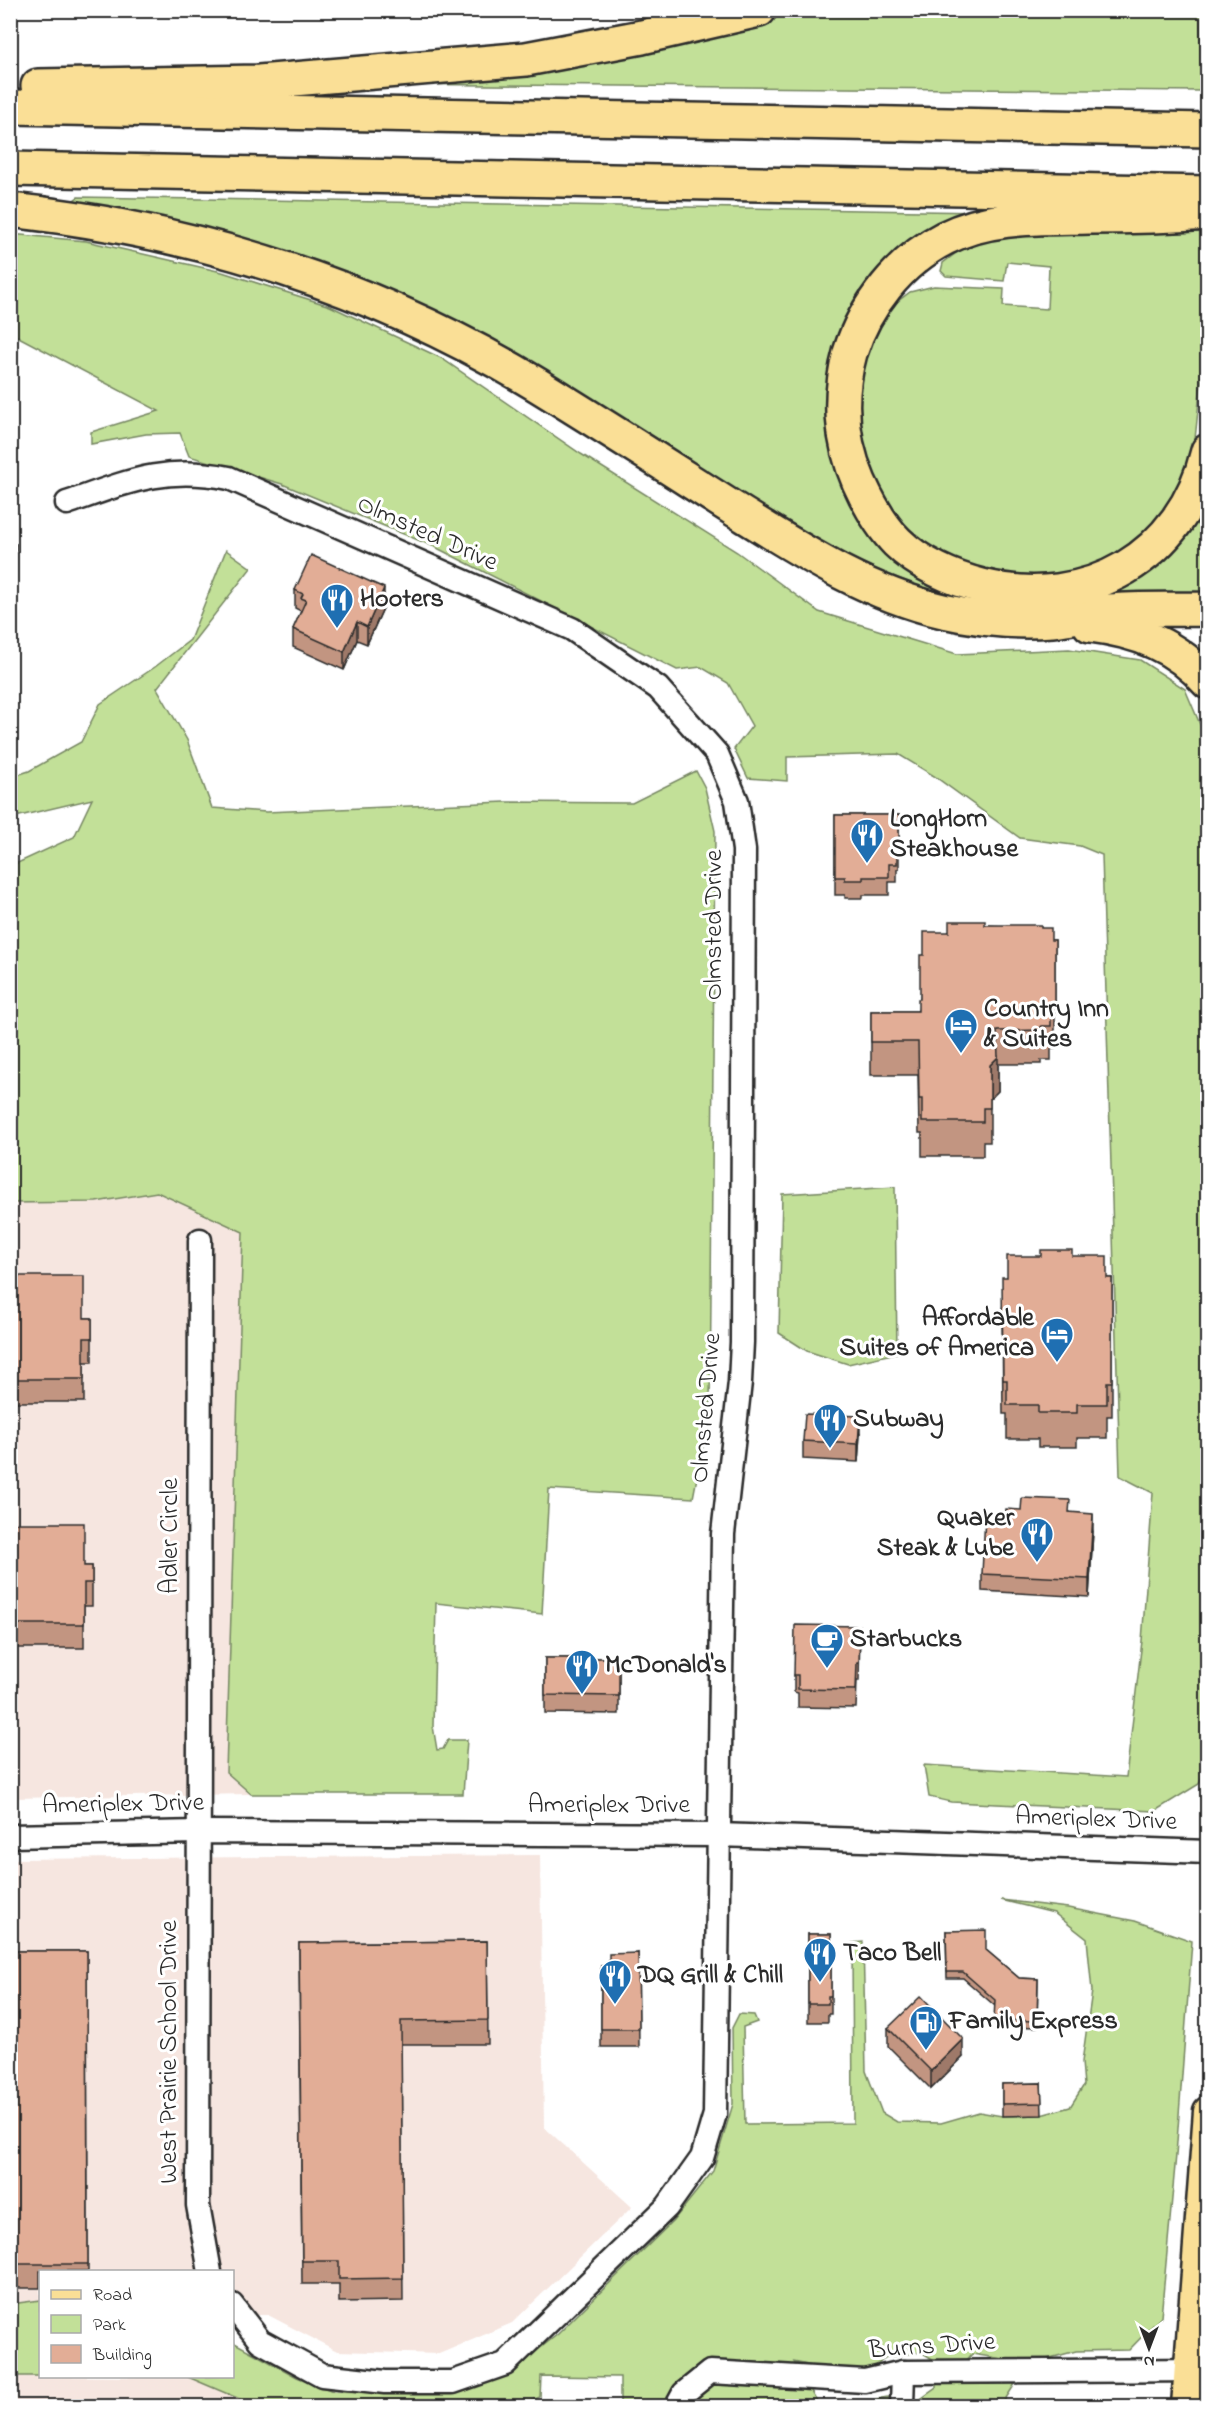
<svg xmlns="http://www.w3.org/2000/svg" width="1218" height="2417" viewBox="0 0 1218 2417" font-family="'Indie Flower',sans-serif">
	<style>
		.built { fill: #f6e6e0 }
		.green { fill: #c2e098; stroke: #768662; stroke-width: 1.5 }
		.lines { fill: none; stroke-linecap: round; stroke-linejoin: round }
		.minor-casing { stroke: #2b2b2b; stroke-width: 27 }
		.major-casing { stroke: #2b2b2b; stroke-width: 33 }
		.highway-casing { stroke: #2b2b2b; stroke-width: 38 }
		.minor { stroke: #fff; stroke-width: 22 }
		.major { stroke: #fadf96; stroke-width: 28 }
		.highway { stroke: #fadf96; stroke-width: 33 }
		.wall { fill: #c29581; stroke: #2b2b2b; stroke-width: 1.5 }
		.shaded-wall { fill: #9e7969; stroke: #2b2b2b; stroke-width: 1.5 }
		.building { fill: #e2ad96; stroke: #2b2b2b; stroke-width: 1.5 }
		.labels { text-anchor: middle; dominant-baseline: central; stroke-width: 6; stroke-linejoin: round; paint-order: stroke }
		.street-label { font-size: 26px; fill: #2b2b2b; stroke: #fff }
		.poi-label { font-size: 26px; font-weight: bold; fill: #2b2b2b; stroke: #fff; text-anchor: start }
	</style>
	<rect width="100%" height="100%" fill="#fff"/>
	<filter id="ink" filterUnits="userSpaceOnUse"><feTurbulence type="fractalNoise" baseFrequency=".0167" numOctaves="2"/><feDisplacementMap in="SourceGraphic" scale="12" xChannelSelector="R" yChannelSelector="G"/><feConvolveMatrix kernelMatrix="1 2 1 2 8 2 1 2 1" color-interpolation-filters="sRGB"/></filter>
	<g filter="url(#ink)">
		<!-- built -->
		<g class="built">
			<polygon points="157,1192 243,1232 226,1772 251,1794 11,1798 10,1203 96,1202"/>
			<polygon points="540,1855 544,2127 632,2207 512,2323 439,2354 337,2351 268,2315 233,2315 232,2272 40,2272 40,2317 11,2317 10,1859"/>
			<polygon points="10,2376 188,2377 256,2406 11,2406"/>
		</g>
		<!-- green -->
		<g class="green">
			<polygon points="804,11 1200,11 1201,91 376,84 596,57"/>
			<polygon points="78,197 980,212 876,277 846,481 979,598 959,597 926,589 882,572 833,549 728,489 556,382 71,202"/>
			<polygon points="1202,232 1201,382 1195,439 1184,478 1163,517 1134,542 1103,562 1066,576 1007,576 973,567 935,550 904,524 879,490 861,447 854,406 859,369 873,331 889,308 910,292 934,286 1004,289 1003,306 1047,309 1049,266 1007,262 1004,281 946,276 941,271 943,263 960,250 993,237"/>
			<polygon points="10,234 86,241 222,272 330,306 441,358 581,454 737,552 819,612 957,654 1069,649 1140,660 1185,689 1208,743 1208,1761 1199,1784 1155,1811 951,1802 929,1797 924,1765 1126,1777 1142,1641 1153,1493 1120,1476 1102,855 1080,846 1020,838 934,776 898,754 787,757 787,781 748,778 734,749 752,726 728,683 701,667 677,670 435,547 282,484 189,456 180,433 146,434 91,444 91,432 159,411 11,333"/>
			<polygon points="1207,492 1207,600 1072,603"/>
			<polygon points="226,550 251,568 157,688 187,740 212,808 266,812 506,802 632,803 696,771 705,788 715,831 710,1410 693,1498 549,1489 542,1614 436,1603 433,1726 437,1750 443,1749 448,1740 467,1740 463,1794 251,1794 226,1772 243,1232 157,1192 96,1202 11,1203 11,866 74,837 92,799 11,818 11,777 29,771 81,742 100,704 155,667 190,640"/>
			<polygon points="895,1187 897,1353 848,1364 807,1351 779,1333 782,1194"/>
			<path d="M1001 1900 1068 1908 1135 1921 1192 1941 1176 2155 1161 2317 1129 2350 1076 2351 1039 2361 1003 2359 972 2354 965 2362 1001 2376 1015 2384 1001 2406H866C881 2392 900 2398 919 2400L936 2388V2361L921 2352 886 2357 869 2372 837 2371 794 2362 820 2406H724L719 2402 712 2406H620V2377L541 2376 540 2397 520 2406H256L188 2377 232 2376 233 2342 297 2377 333 2391 419 2393 506 2375 558 2334 580 2312 673 2221 713 2171 733 2104 732 2028 739 2014 754 2015 757 2022 743 2027 745 2124 853 2123 852 1943 863 1942 866 2071 882 2113 897 2122 941 2123 979 2112 1002 2116 1041 2115 1070 2107 1084 2085 1082 2062 1092 1991 1087 1939 1054 1913Z"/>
			<polygon points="40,2300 40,2376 11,2376 11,2304"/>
		</g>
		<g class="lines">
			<defs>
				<g id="minor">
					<path d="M67 503C127 482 164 465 229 478L572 629 658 688 717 754 737 801 744 850 742 1342 740 1382 723 1534 715 2114 702 2158 667 2207 505 2364 453 2382H385L322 2375 260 2341 232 2305"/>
					<polyline points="200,1240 198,2205 210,2272"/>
					<polyline points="10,1836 199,1832 718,1835 1208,1852"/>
					<polyline points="677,2406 684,2393 710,2372 865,2381 903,2372 1208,2370"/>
					<polyline points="902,2406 903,2372"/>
				</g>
				<polyline id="major" points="1186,2406 1208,2111"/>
				<g id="highway">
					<polyline points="38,86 259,82 526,59 642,37 759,10"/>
					<polyline points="10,107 1208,130"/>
					<polyline points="10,169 1208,193"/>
					<path d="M10 210C196 230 376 287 536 384 603 425 668 467 734 509 800 550 866 593 943 611 978 619 1016 623 1052 620 1072 618 1091 613 1110 611 1142 608 1175 610 1208 609"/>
					<path d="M1208 213C1168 216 1130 217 1090 217 1041 218 990 215 945 238 900 261 865 305 850 353 838 396 841 441 859 482 868 502 881 526 897 542 919 564 953 579 982 586 1087 612 1183 557 1208 451"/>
					<path d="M1090 625C1137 631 1176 645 1208 682"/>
				</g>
			</defs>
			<!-- minor casing -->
			<use href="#minor" class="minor-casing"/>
			<!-- major casing -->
			<use href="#major" class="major-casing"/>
			<!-- highway casing -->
			<use href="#highway" class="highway-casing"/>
			<!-- minor -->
			<use href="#minor" class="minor"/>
			<!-- major -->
			<use href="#major" class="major"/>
			<!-- highway -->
			<use href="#highway" class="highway"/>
		</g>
		<!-- wall -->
		<g class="wall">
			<polygon points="10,544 16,544 15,623 10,623"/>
			<polygon points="295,590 384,606 367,644 357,640 344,670 293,647 293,629 301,611 295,608"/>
			<polygon points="835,815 899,815 899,869 897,869 897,882 889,882 889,895 863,895 863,898 845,898 845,895 835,895"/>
			<polygon points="985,925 1041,928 1051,940 1055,940 1055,1049 1051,1049 1051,1060 1041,1060 1041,1064 998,1064 998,1091 990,1099 990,1142 983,1142 983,1156 922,1156 922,1133 919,1133 918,1075 871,1075 871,1011 918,1011 920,999 924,955 949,932"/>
			<polygon points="10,1276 84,1318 92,1318 92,1362 84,1362 84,1402 10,1402"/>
			<polygon points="1007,1277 1112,1278 1112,1416 1107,1416 1107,1438 1077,1438 1077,1447 1038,1447 1038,1439 1007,1439 1007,1414 1003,1414 1002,1310"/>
			<polygon points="860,1434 858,1462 803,1459 803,1441"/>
			<polygon points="1070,1512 1093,1531 1089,1597 982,1591 982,1574 1005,1517"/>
			<polygon points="10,1523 84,1566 92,1566 92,1606 84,1606 84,1648 10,1648"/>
			<polygon points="860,1626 859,1681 857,1681 856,1708 798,1707 798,1693 794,1692 794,1675"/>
			<polygon points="545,1658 619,1658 619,1714 545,1713"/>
			<polygon points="946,1931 986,1950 1019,1978 1038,1979 1037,2027 994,2026 995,2006 963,1978 947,1978"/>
			<polygon points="808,1934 831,1934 831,2014 828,2014 828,2022 808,2022"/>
			<polygon points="487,1941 488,2044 401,2044 403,2301 339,2302 339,2284 302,2284 299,1943"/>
			<polygon points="10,1951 87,1951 88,2271 40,2271 40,2288 10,2288"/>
			<polygon points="638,1953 639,2047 601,2047 601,1966 609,1966"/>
			<polygon points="888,2028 963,2057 931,2089 888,2046"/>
			<polygon points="1041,2083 1042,2115 1002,2116 1002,2084"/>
		</g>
		<!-- shaded-wall -->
		<g class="shaded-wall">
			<polygon points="384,588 384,606 367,644 367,627"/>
			<polygon points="357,622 357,640 344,670 344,652"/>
			<polygon points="998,1057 998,1091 990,1099 990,1065"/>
			<polygon points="860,1416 860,1434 858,1462 858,1444"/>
			<polygon points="1093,1514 1093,1531 1089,1597 1089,1579"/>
			<polygon points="963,2039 963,2057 931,2089 931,2071"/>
		</g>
		<!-- building -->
		<g class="building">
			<polygon points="10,544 16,544 15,605 10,605"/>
			<polygon points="311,555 384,588 367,627 357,622 344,652 293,629 306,600 301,598 303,594 295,590"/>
			<polygon points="835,815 899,815 899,851 897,851 897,864 889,864 889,877 863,877 863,880 845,880 845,877 835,877"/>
			<polygon points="949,921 985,921 985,925 1041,925 1041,928 1051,928 1051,940 1055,940 1055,1015 1051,1015 1051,1026 1041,1026 1041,1030 997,1031 998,1057 990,1065 990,1108 983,1108 983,1122 922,1122 922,1099 919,1099 918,1042 871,1042 871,1011 918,1011 918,999 920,999 920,955 924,955 924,932 949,932"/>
			<polygon points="1041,1250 1072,1250 1072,1256 1107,1256 1107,1278 1112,1278 1112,1382 1107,1382 1107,1404 1077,1404 1077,1413 1038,1413 1038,1405 1007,1405 1007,1380 1003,1380 1002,1277 1007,1277 1007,1256 1041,1256"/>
			<polygon points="10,1276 84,1276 84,1318 92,1318 92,1338 84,1338 84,1379 10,1379"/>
			<polygon points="805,1414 860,1416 858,1444 803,1441"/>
			<polygon points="1022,1498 1070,1500 1069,1512 1093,1514 1089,1579 982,1574 985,1516 1005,1517 1006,1509 1021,1510"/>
			<polygon points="10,1523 84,1523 84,1566 92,1566 92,1583 84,1583 84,1624 10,1624"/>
			<polygon points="795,1625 860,1626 859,1663 857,1663 856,1690 798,1689 798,1675 794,1675"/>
			<polygon points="545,1658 619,1658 619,1696 545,1695"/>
			<polygon points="986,1930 986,1950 1019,1978 1038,1979 1037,2021 994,2020 995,2000 963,1972 947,1972 946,1931"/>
			<polygon points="808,1934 831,1934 831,1996 828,1996 828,2004 808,2004"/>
			<polygon points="487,1941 488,2020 401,2021 403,2278 339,2279 339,2261 302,2261 299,1943"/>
			<polygon points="10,1951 87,1951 88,2264 10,2264"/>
			<polygon points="638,1953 639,2029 601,2029 601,1966 609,1966 609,1954"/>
			<polygon points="921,1996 963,2039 931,2071 888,2028"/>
			<polygon points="1041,2083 1042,2103 1002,2104 1002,2084"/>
		</g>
	</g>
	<!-- icons -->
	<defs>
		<symbol id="restaurant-pin" viewBox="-11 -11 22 30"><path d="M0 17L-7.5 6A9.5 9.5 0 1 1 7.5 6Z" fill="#1f6fb2" stroke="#fff"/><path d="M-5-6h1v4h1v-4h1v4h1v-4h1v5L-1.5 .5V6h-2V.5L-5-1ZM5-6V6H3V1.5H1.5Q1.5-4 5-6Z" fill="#fff"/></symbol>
		<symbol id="hotel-pin" viewBox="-11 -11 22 30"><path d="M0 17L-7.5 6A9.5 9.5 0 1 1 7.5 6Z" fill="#1f6fb2" stroke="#fff"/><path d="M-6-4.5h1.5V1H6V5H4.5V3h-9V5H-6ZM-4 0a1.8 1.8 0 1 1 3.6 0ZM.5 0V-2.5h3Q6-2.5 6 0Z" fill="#fff"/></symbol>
		<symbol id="cafe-pin" viewBox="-11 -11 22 30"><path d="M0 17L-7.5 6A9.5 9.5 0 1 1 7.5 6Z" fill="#1f6fb2" stroke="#fff"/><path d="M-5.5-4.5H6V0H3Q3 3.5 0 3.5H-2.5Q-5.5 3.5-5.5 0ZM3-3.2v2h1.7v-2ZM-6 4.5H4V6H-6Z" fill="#fff"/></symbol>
		<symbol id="fuel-pin" viewBox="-11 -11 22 30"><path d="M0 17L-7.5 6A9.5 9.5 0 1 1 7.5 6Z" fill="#1f6fb2" stroke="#fff"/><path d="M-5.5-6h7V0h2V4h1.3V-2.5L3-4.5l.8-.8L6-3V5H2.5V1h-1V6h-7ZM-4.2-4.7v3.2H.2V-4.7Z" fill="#fff"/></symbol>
	</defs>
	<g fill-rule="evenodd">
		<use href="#restaurant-pin" x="318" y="581" width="38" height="52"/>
		<use href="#restaurant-pin" x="848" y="816" width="38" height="52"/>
		<use href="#hotel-pin" x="942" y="1006" width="38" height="52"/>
		<use href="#hotel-pin" x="1038" y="1315" width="38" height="52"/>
		<use href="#restaurant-pin" x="811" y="1401" width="38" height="52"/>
		<use href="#restaurant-pin" x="1018" y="1515" width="38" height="52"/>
		<use href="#cafe-pin" x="808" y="1621" width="38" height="52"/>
		<use href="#restaurant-pin" x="563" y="1647" width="38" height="52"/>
		<use href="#restaurant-pin" x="801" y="1935" width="38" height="52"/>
		<use href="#restaurant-pin" x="596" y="1957" width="38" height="52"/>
		<use href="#fuel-pin" x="907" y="2003" width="38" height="52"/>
	</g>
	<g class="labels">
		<!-- street labels -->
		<g class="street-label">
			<text transform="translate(427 534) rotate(24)">Olmsted Drive</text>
			<text transform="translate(715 925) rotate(-90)">Olmsted Drive</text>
			<text transform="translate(707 1408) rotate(-85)">Olmsted Drive</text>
			<text transform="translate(171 1536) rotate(-90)">Adler Circle</text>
			<text transform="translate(123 1805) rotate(-1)">Ameriplex Drive</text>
			<text x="609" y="1806">Ameriplex Drive</text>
			<text transform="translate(1096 1820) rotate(2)">Ameriplex Drive</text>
			<text transform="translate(170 2052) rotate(-90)">West Prairie School Drive</text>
			<text transform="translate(932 2347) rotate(-4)">Burns Drive</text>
		</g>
		<!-- poi labels -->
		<g class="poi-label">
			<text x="360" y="600">Hooters</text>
			<text x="890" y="820">LongHorn<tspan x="890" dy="30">Steakhouse</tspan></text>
			<text x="984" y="1010">Country Inn<tspan x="984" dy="30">&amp; Suites</tspan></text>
			<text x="1034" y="1319" text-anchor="end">Affordable<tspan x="1034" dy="30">Suites of America</tspan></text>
			<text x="853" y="1420">Subway</text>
			<text x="1014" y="1519" text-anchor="end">Quaker<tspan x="1014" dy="30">Steak &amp; Lube</tspan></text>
			<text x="850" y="1640">Starbucks</text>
			<text x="605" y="1666">McDonald's</text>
			<text x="843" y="1954">Taco Bell</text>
			<text x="638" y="1976">DQ Grill &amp; Chill</text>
			<text x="949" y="2022">Family Express</text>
		</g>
	</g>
	<!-- margin -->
	<rect width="1218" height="2417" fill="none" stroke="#fff" stroke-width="36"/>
	<rect x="18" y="18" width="1182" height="2381" fill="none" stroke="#2b2b2b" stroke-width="2" filter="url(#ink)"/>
	<!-- legend -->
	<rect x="39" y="2270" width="195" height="108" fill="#ffffff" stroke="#aaaaaa" stroke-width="1.5"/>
	<rect x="51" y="2290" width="30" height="9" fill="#fadf96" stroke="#aaaaaa" stroke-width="1.5"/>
	<text x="93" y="2300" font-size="18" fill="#2b2b2b">Road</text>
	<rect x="51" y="2315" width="30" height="18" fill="#c2e098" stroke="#aaaaaa" stroke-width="1.5"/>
	<text x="93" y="2330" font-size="18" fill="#2b2b2b">Park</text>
	<rect x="51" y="2345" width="30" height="18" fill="#e2ad96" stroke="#aaaaaa" stroke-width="1.5"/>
	<text x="93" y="2360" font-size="18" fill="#2b2b2b">Building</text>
	<!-- north arrow -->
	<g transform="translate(1149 2348) rotate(180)" stroke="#ffffff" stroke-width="4.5" paint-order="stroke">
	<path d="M0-4.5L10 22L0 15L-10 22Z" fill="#2b2b2b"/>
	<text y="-9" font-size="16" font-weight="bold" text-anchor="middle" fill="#2b2b2b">N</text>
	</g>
</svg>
